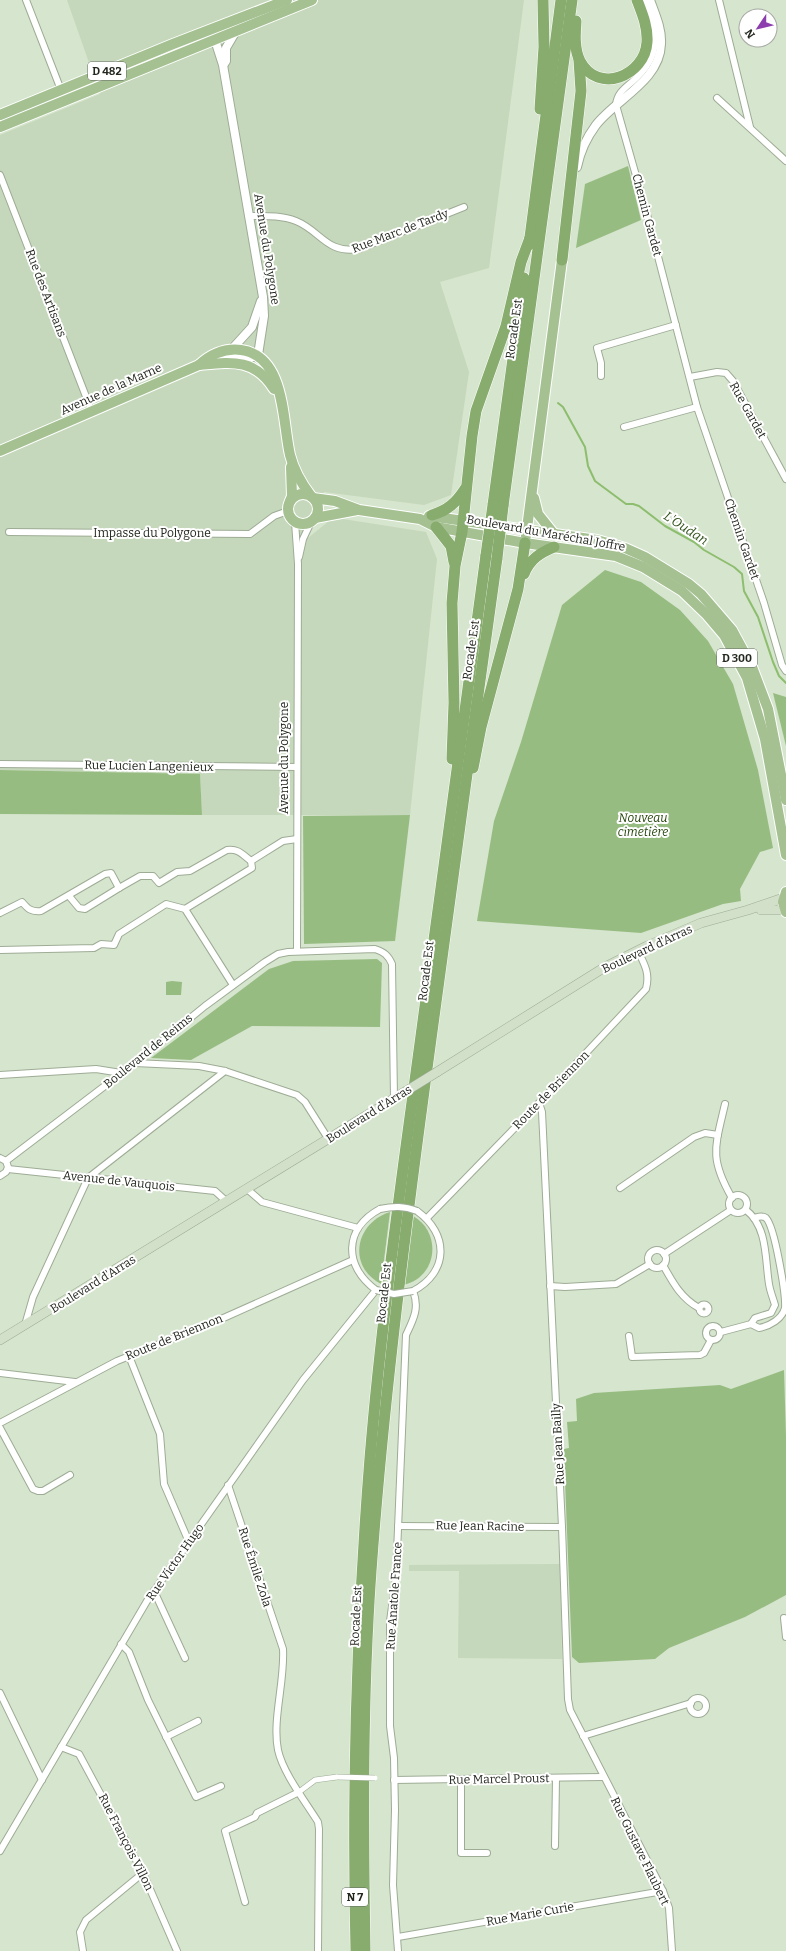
<svg xmlns="http://www.w3.org/2000/svg" width="786" height="1951" viewBox="0 0 786 1951" font-family="Bitter,serif">
	<style>
		.built { fill: #c5d8bb }
		.green { fill: #97bc82 }
		.lines { fill: none; stroke-linecap: round; stroke-linejoin: round }
		.stream { stroke: #8dbd6e; stroke-width: 2 }
		.pedestrian-casing { stroke: #9eac96; stroke-width: 6 }
		.minor-casing { stroke: #9eac96; stroke-width: 8 }
		.tertiary-casing { stroke: #9eac96; stroke-width: 10 }
		.secondary-casing { stroke: #9eac96; stroke-width: 10 }
		.primary-casing { stroke: #fff; stroke-width: 12 }
		.trunk-casing { stroke: #fff; stroke-width: 12 }
		.pedestrian { stroke: #fff; stroke-width: 5 }
		.minor { stroke: #fff; stroke-width: 6 }
		.tertiary { stroke: #fff; stroke-width: 8 }
		.secondary { stroke: #d2e0c9; stroke-width: 9 }
		.primary { stroke: #a5c192; stroke-width: 10 }
		.trunk { stroke: #87ac6e; stroke-width: 11 }
		.pedestrian-bridge-casing { stroke: #9eac96; stroke-width: 6; stroke-linecap: butt }
		.minor-bridge-casing { stroke: #9eac96; stroke-width: 8; stroke-linecap: butt }
		.secondary-bridge-casing { stroke: #9eac96; stroke-width: 10; stroke-linecap: butt }
		.trunk-bridge-casing { stroke: #fff; stroke-width: 12; stroke-linecap: butt }
		.pedestrian-bridge { stroke: #fff; stroke-width: 5 }
		.minor-bridge { stroke: #fff; stroke-width: 6 }
		.secondary-bridge { stroke: #d2e0c9; stroke-width: 9 }
		.trunk-bridge { stroke: #87ac6e; stroke-width: 11 }
		.labels { text-anchor: middle; dominant-baseline: central; stroke-width: 4; stroke-linejoin: round; paint-order: stroke }
		.shield { fill: #fff; stroke: #656862; stroke-width: 1 }
		.shield-label { font-size: 11px; font-weight: bold; fill: #23281f }
		.street-label { font-size: 12px; fill: #23281f; stroke: #fff }
		.park-label { font-size: 12px; font-style: italic; fill: #25440b; stroke: #fff }
		.water-label { font-size: 13px; font-style: italic; fill: #33531d; stroke: #fff }
	</style>
	<rect width="100%" height="100%" fill="#d6e5cd"/>
	<!-- built -->
	<g class="built">
		<polygon points="67,0 524,0 489,268 440,282 469,372 451,495 424,505 324,492 308,538 329,521 343,519 426,532 437,559 410,815 202,815 200,774 0,770 0,135 100,94"/>
		<polygon points="560,1564 562,1659 458,1658 459,1571 409,1571 409,1565"/>
	</g>
	<!-- green -->
	<g class="green">
		<polygon points="628,166 641,220 576,248 585,184"/>
		<polygon points="605,570 641,582 680,610 708,641 733,684 758,770 773,848 760,852 740,889 741,901 723,904 641,933 477,921 494,821 521,742 562,605"/>
		<polygon points="773,693 786,697 786,746"/>
		<polygon points="0,770 200,774 202,815 0,814"/>
		<polygon points="410,815 395,941 304,944 303,816"/>
		<polygon points="377,959 382,963 380,1027 252,1026 191,1060 151,1058 269,969 293,961"/>
		<polygon points="172,981 182,982 181,995 166,995 166,982"/>
		<path d="M390 1212 381 1284C347 1266 355 1223 390 1212Z"/>
		<path d="M413 1216C443 1233 437 1278 403 1285Z"/>
		<polygon points="784,1370 786,1436 786,1595 745,1617 669,1648 655,1659 579,1663 572,1657 564,1456 564,1449 569,1448 567,1422 577,1421 576,1399 594,1393 720,1385 731,1389"/>
	</g>
	<g class="lines">
		<!-- stream -->
		<polyline class="stream" points="558,403 563,407 585,447 588,466 595,481 626,504 633,504 639,506 665,526 694,542 704,550 734,567 742,574 744,591 758,617 773,662 779,676 786,683"/>
		<defs>
			<polyline id="pedestrian" points="299,1792 315,1780 337,1777"/>
			<g id="minor">
				<polyline points="26,0 61,90"/>
				<path d="M644 0C657 33 663 55 633 81 625 88 617 93 616 105L648 218 697 407 764 603 782 665 786 671"/>
				<polyline points="719,0 750,127"/>
				<polyline points="717,98 786,161"/>
				<polyline points="0,175 92,412"/>
				<path d="M249 216C265 216 281 215 296 221 321 231 326 254 359 249L464 207"/>
				<polyline points="601,376 601,363 597,348 676,325"/>
				<polyline points="690,377 717,372 726,373 733,381 786,479"/>
				<polyline points="624,427 697,407"/>
				<polyline points="295,522 298,564 297,951"/>
				<polyline points="9,532 250,534 274,516 288,511"/>
				<polyline points="299,557 303,539 312,520"/>
				<polyline points="0,764 297,767"/>
				<polyline points="69,896 79,908 85,909 119,888"/>
				<polyline points="185,909 252,868 251,861"/>
				<path d="M0 913 22 902C28 909 31 912 41 911L105 874 111 873 119 888 140 876H153L159 883 177 872 190 871 227 850C238 848 243 855 251 861L283 841 297 839"/>
				<polyline points="0,950 94,948 101,944 114,945 119,934 166,904 185,909 233,985"/>
				<polyline points="135,1063 199,1066 225,1071 297,1095 305,1102 329,1140"/>
				<polyline points="0,1075 96,1069 121,1073"/>
				<polyline points="539,1103 542,1112 562,1527 568,1699 570,1710 663,1891 669,1908 672,1951"/>
				<path d="M725 1104C715 1147 709 1158 732 1198"/>
				<polyline points="0,1158 6,1161 8,1167 6,1172 0,1176"/>
				<path d="M6 1161 135 1063 205 1006 265 962 278 954 288 952 375 949C384 952 388 955 392 964L394 1098"/>
				<polyline points="8,1169 215,1191 226,1201"/>
				<polyline points="620,1188 694,1137 705,1133 718,1135"/>
				<polyline points="247,1189 262,1202 358,1228"/>
				<circle cx="738" cy="1204" r="9"/>
				<path d="M427 1218 539 1103 646 989C650 974 645 965 638 951"/>
				<circle cx="657" cy="1259" r="9"/>
				<polyline points="664,1254 731,1210"/>
				<path d="M663 1265C673 1283 681 1298 699 1308"/>
				<polyline points="550,1286 565,1287 616,1284 650,1264"/>
				<circle cx="704" cy="1309" r="4.5"/>
				<path d="M751 1324 759 1328C770 1326 782 1319 785 1308 786 1295 775 1227 766 1218 762 1215 758 1217 754 1218"/>
				<polyline points="25,1325 33,1297 88,1178 225,1071"/>
				<circle cx="713" cy="1333" r="7"/>
				<path d="M721 1332 751 1324 755 1318 771 1313 775 1305C773 1298 770 1291 769 1284 765 1260 768 1227 746 1210"/>
				<polyline points="629,1336 632,1357 700,1355 704,1353 711,1340"/>
				<polyline points="129,1356 160,1434 164,1484 189,1542"/>
				<polyline points="0,1373 75,1382"/>
				<polyline points="0,1423 117,1361 219,1320 353,1260"/>
				<polyline points="0,1428 33,1489 38,1491 43,1491 70,1475"/>
				<path d="M228 1485 283 1649C285 1681 272 1720 278 1750 283 1773 305 1801 318 1822L319 1829 318 1951"/>
				<polyline points="398,1526 562,1527"/>
				<polyline points="154,1591 185,1658"/>
				<polyline points="784,1618 786,1637"/>
				<polyline points="121,1644 129,1652 148,1700 196,1797 221,1786"/>
				<polyline points="0,1693 42,1780"/>
				<circle cx="698" cy="1706" r="8"/>
				<polyline points="583,1736 691,1703"/>
				<polyline points="166,1737 198,1721"/>
				<polyline points="61,1747 79,1754 143,1873 177,1951"/>
				<polyline points="461,1779 461,1853 487,1853"/>
				<polyline points="394,1780 603,1777"/>
				<polyline points="555,1846 556,1778"/>
				<path d="M0 1851 147 1601 303 1380 376 1290C343 1266 344 1228 380 1209"/>
				<polyline points="245,1902 225,1831 255,1817 257,1813 299,1792"/>
				<polyline points="398,1937 663,1891"/>
				<polyline points="83,1951 80,1932 86,1920 143,1873"/>
				<path d="M398 1951 393 1885 395 1810 394 1758 390 1726V1621L396 1577 406 1335C413 1320 420 1308 413 1291 449 1272 449 1234 417 1211"/>
			</g>
			<g id="tertiary">
				<polyline points="224,64 226,61 226,48 236,31"/>
				<path d="M577 167C580 152 587 137 596 125 616 99 660 81 661 44 662 29 655 14 650 0"/>
				<polyline points="232,349 252,327 261,301"/>
				<polyline points="211,361 225,357 248,359 258,355 264,316 263,297 223,65 215,40 220,27"/>
			</g>
			<g id="secondary">
				<polyline points="761,910 785,910"/>
				<polyline points="437,1072 605,967 647,946 701,923 748,910 783,898"/>
				<polyline points="0,1340 403,1093"/>
			</g>
			<g id="primary">
				<polyline points="0,115 173,44 287,0"/>
				<path d="M0 127C104 84 208 42 312 0"/>
				<path d="M199 365C231 362 255 358 274 389"/>
				<path d="M0 451 199 365C211 354 225 348 241 350 286 356 282 421 290 455 294 471 301 483 311 496"/>
				<circle cx="303" cy="509" r="15"/>
				<polyline points="313,498 335,501 359,510 420,519 436,527 525,543 616,556 643,567 682,591 707,615 724,635 747,678 765,739 786,855"/>
				<polyline points="534,498 538,514 554,534"/>
				<polyline points="290,501 292,496 291,467"/>
				<polyline points="429,516 597,540 625,548 645,557 689,584 701,594 732,630 752,667 768,709 786,800"/>
				<polyline points="315,518 357,510"/>
				<polyline points="526,536 562,260"/>
				<polyline points="786,892 783,902 786,912"/>
			</g>
			<g id="trunk">
				<path d="M576 21C575 34 574 49 580 61 598 95 645 76 647 42 648 27 642 13 637 0"/>
				<polyline points="540,109 544,47 543,0"/>
				<polyline points="529,245 561,0"/>
				<polyline points="562,260 581,91 579,60"/>
				<polyline points="493,505 524,278"/>
				<polyline points="503,506 572,0"/>
				<path d="M432 515C448 510 456 503 465 489"/>
				<polyline points="436,527 451,546 454,562"/>
				<path d="M524 574C530 559 540 553 554 547"/>
				<polyline points="452,759 454,703 452,603 455,566 462,532 472,436 476,411 506,326 521,262 530,238"/>
				<polyline points="473,768 481,727 518,589 525,543"/>
				<path d="M356 1951C352 1787 357 1621 370 1458 381 1324 400 1191 418 1058 441 890 463 723 486 555"/>
				<path d="M365 1951C363 1825 362 1697 371 1571 384 1393 407 1216 431 1039 452 879 475 718 497 558"/>
			</g>
		</defs>
		<!-- pedestrian casing -->
		<use href="#pedestrian" class="pedestrian-casing"/>
		<!-- minor casing -->
		<use href="#minor" class="minor-casing"/>
		<!-- tertiary casing -->
		<use href="#tertiary" class="tertiary-casing"/>
		<!-- secondary casing -->
		<use href="#secondary" class="secondary-casing"/>
		<!-- primary casing -->
		<use href="#primary" class="primary-casing"/>
		<!-- trunk casing -->
		<use href="#trunk" class="trunk-casing"/>
		<!-- pedestrian -->
		<use href="#pedestrian" class="pedestrian"/>
		<!-- minor -->
		<use href="#minor" class="minor"/>
		<!-- tertiary -->
		<use href="#tertiary" class="tertiary"/>
		<!-- secondary -->
		<use href="#secondary" class="secondary"/>
		<!-- primary -->
		<use href="#primary" class="primary"/>
		<!-- trunk -->
		<use href="#trunk" class="trunk"/>
		<defs>
			<polyline id="pedestrian-bridge" points="337,1777 375,1778"/>
			<g id="minor-bridge">
				<path d="M380 1209C394 1206 404 1206 417 1211"/>
				<polyline points="376,1290 394,1294 413,1291"/>
			</g>
			<polyline id="secondary-bridge" points="403,1093 437,1072"/>
			<g id="trunk-bridge">
				<polyline points="486,555 493,505"/>
				<polyline points="497,558 503,506"/>
			</g>
		</defs>
		<!-- pedestrian-bridge casing -->
		<use href="#pedestrian-bridge" class="pedestrian-bridge-casing"/>
		<!-- minor-bridge casing -->
		<use href="#minor-bridge" class="minor-bridge-casing"/>
		<!-- secondary-bridge casing -->
		<use href="#secondary-bridge" class="secondary-bridge-casing"/>
		<!-- trunk-bridge casing -->
		<use href="#trunk-bridge" class="trunk-bridge-casing"/>
		<!-- pedestrian-bridge -->
		<use href="#pedestrian-bridge" class="pedestrian-bridge"/>
		<!-- minor-bridge -->
		<use href="#minor-bridge" class="minor-bridge"/>
		<!-- secondary-bridge -->
		<use href="#secondary-bridge" class="secondary-bridge"/>
		<!-- trunk-bridge -->
		<use href="#trunk-bridge" class="trunk-bridge"/>
	</g>
	<g class="labels">
		<!-- shield labels -->
		<g class="shield">
			<rect x="88" y="62" width="38" height="18" rx="3"/>
			<rect x="717" y="649" width="40" height="18" rx="3"/>
			<rect x="342" y="1888" width="26" height="18" rx="3"/>
		</g>
		<g class="shield-label">
			<text x="107" y="71">D 482</text>
			<text x="737" y="658">D 300</text>
			<text x="355" y="1897">N 7</text>
		</g>
		<!-- street labels -->
		<g class="street-label">
			<text transform="translate(647 215) rotate(75)">Chemin Gardet</text>
			<text transform="translate(400 231) rotate(-21)">Rue Marc de Tardy</text>
			<text transform="translate(267 249) rotate(81)">Avenue du Polygone</text>
			<text transform="translate(46 293) rotate(69)">Rue des Artisans</text>
			<text transform="translate(514 329) rotate(-82)">Rocade Est</text>
			<text transform="translate(111 389) rotate(-24)">Avenue de la Marne</text>
			<text transform="translate(748 410) rotate(61)">Rue Gardet</text>
			<text x="152" y="533">Impasse du Polygone</text>
			<text transform="translate(546 533) rotate(10)">Boulevard du Maréchal Joffre</text>
			<text transform="translate(742 539) rotate(71)">Chemin Gardet</text>
			<text transform="translate(471 650) rotate(-82)">Rocade Est</text>
			<text transform="translate(284 758) rotate(-90)">Avenue du Polygone</text>
			<text transform="translate(149 766) rotate(1)">Rue Lucien Langenieux</text>
			<text transform="translate(647 949) rotate(-25)">Boulevard d'Arras</text>
			<text transform="translate(426 971) rotate(-83)">Rocade Est</text>
			<text transform="translate(148 1051) rotate(-39)">Boulevard de Reims</text>
			<text transform="translate(551 1090) rotate(-46)">Route de Briennon</text>
			<text transform="translate(369 1114) rotate(-32)">Boulevard d'Arras</text>
			<text transform="translate(119 1181) rotate(6)">Avenue de Vauquois</text>
			<text transform="translate(93 1284) rotate(-32)">Boulevard d'Arras</text>
			<text transform="translate(384 1293) rotate(-84)">Rocade Est</text>
			<text transform="translate(174 1337) rotate(-22)">Route de Briennon</text>
			<text transform="translate(558 1444) rotate(-93)">Rue Jean Bailly</text>
			<text transform="translate(480 1526) rotate(1)">Rue Jean Racine</text>
			<text transform="translate(175 1562) rotate(-55)">Rue Victor Hugo</text>
			<text transform="translate(255 1567) rotate(72)">Rue Émile Zola</text>
			<text transform="translate(394 1596) rotate(-86)">Rue Anatole France</text>
			<text transform="translate(356 1616) rotate(-87)">Rocade Est</text>
			<text transform="translate(499 1779) rotate(-1)">Rue Marcel Proust</text>
			<text transform="translate(126 1842) rotate(63)">Rue François Villon</text>
			<text transform="translate(640 1851) rotate(64)">Rue Gustave Flaubert</text>
			<text transform="translate(530 1914) rotate(-10)">Rue Marie Curie</text>
		</g>
		<!-- park labels -->
		<g class="park-label">
			<text x="643" y="818">Nouveau<tspan x="643" dy="14">cimetière</tspan></text>
		</g>
		<!-- water labels -->
		<g class="water-label">
			<text transform="translate(686 528) rotate(33)">L'Oudan</text>
		</g>
	</g>
	<!-- north arrow -->
	<g transform="translate(758 28) rotate(235)"><circle r="19" fill="#ffffff" stroke="#a7a9a5"/>
	<path d="M0-3L7 15L0 10L-7 15Z" fill="#8c3eae"/>
	<text y="-6" font-size="11" font-weight="bold" text-anchor="middle" fill="#23281f">N</text>
	</g>
</svg>
